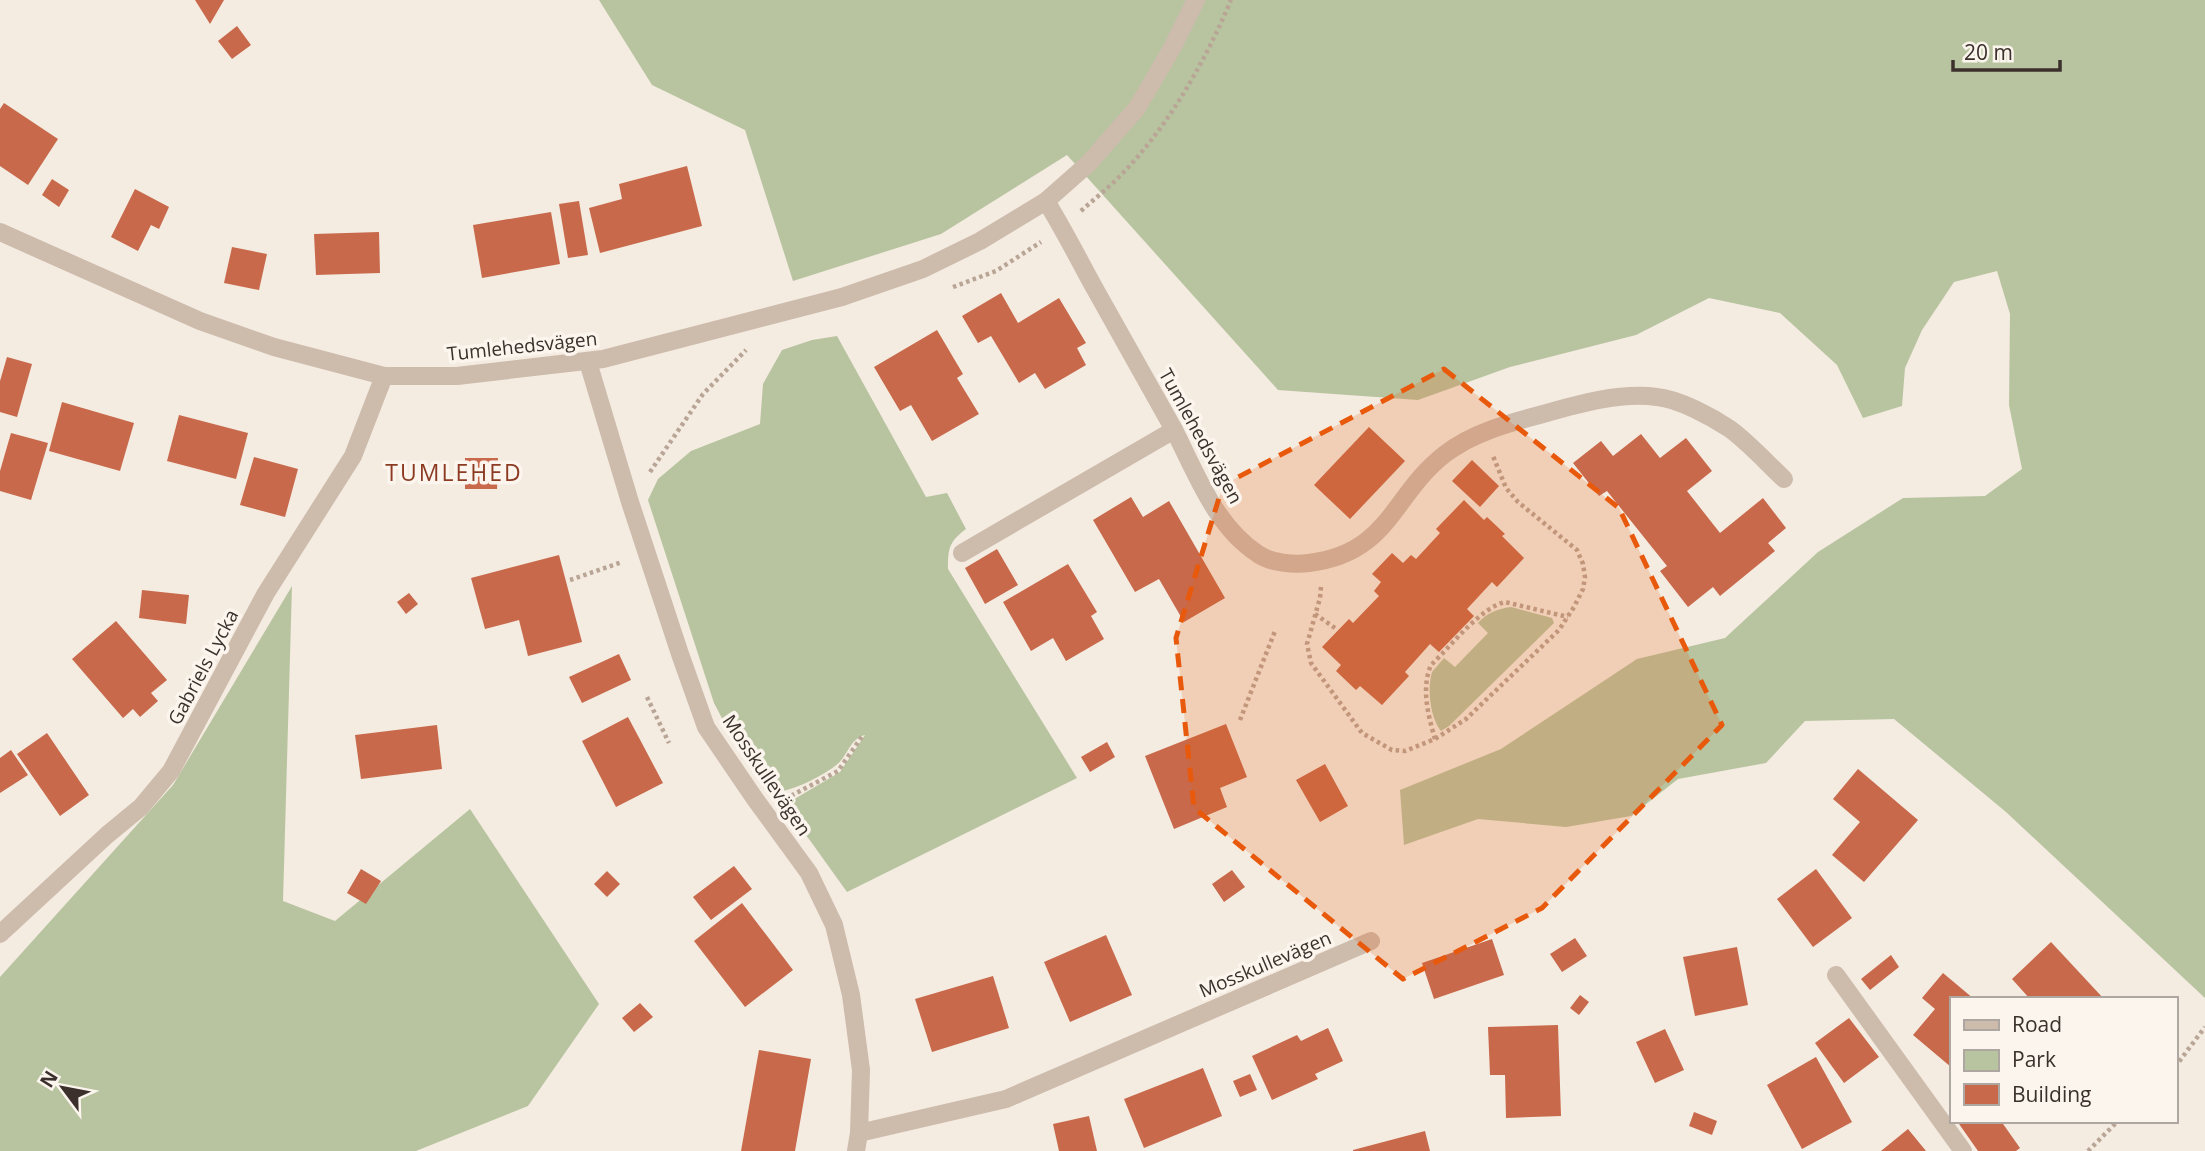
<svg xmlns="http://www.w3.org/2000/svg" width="2205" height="1151" viewBox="0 0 2205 1151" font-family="'Open Sans',sans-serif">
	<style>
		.green { fill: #b8c4a0 }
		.building { fill: #c8694b }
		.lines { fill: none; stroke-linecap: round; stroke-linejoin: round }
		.path { stroke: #b9a596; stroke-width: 4.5; stroke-dasharray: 3.5 3.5; stroke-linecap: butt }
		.service { stroke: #cdbbac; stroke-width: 18 }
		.minor { stroke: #cdbbac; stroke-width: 18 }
		.marked { fill: #e8590c; fill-opacity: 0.2; stroke: #e8590c; stroke-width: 5; stroke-dasharray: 14 9; stroke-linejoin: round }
		.labels { text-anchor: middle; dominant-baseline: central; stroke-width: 7; stroke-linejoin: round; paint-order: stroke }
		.street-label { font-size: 19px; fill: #3b302b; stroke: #fbf5ee }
		.quarter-label { font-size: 23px; letter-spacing: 2px; fill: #8c3b22; stroke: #fbf5ee }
	</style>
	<rect width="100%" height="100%" fill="#f4ebe1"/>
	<!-- green -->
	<g class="green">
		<polygon points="599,0 2205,0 2205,998 2006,812 1894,719 1805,721 1766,763 1678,779 1631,816 1566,827 1478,819 1404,845 1400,790 1501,749 1637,659 1725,638 1818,552 1903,498 1985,496 2022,469 2009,405 2010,314 1997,271 1954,282 1922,330 1905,368 1902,406 1863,418 1837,365 1780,313 1709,298 1636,335 1510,367 1418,400 1278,390 1067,155 941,234 793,281 745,130 652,85"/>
		<path d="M837 336 926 497 947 493 966 529C949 542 948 548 948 569L1077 778 847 892 809 839 781 807 840 772 865 735C849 739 848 757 835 766 818 779 789 792 768 794L737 747 714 703 648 500 658 479 691 451 760 424 763 384 782 350 812 340Z"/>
		<polygon points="292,586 283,901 335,921 470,809 599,1004 528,1106 416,1151 0,1151 0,977 173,785"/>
		<path d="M1511 607 1552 618 1554 623 1449 726 1441 731C1430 717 1427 689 1432 672L1444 658 1455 667 1488 633 1478 623C1487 613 1497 609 1511 607Z"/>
	</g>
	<!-- building -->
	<g class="building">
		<polygon points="195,0 224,0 210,24"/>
		<polygon points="237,26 251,45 232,59 218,41"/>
		<polygon points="4,103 58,139 28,185 0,166 0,109"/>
		<polygon points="687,166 702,226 600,253 589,208 622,199 619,184"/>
		<polygon points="52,179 69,190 59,207 42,195"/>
		<polygon points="135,189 169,207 159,229 151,225 138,251 111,237"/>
		<polygon points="579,201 588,255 568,258 559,204"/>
		<polygon points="551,212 560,264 482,278 473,225"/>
		<polygon points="379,232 380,273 316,275 314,234"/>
		<polygon points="232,247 267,254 259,290 224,283"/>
		<polygon points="1001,293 1018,323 1059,298 1086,343 1077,348 1086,365 1045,389 1035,373 1019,383 991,336 978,343 962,316"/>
		<polygon points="937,330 963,374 957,378 979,414 932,441 911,405 900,411 874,367"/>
		<polygon points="7,357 32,364 17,417 0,412 0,381"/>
		<polygon points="62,402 134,423 120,471 49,451"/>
		<polygon points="179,415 248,433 236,479 167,461"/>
		<polygon points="1369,427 1405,461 1350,519 1314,485"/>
		<polygon points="11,433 48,443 31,500 0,491 0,471"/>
		<polygon points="1641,434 1660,458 1686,438 1712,471 1687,491 1720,533 1763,498 1786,528 1768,543 1775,551 1720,596 1713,587 1688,607 1660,571 1667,566 1607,491 1599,496 1573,463 1601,441 1613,456"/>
		<polygon points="254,457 298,469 285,517 240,505"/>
		<polygon points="465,458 498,458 497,489 465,489"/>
		<polygon points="1472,460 1499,486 1480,507 1452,481"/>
		<polygon points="1131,497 1143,517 1169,501 1225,598 1184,622 1159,579 1135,592 1093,520"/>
		<polygon points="1464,500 1484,520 1487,517 1505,534 1502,536 1524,558 1497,587 1492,582 1467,609 1474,616 1439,652 1430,644 1405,672 1409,676 1382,705 1360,686 1356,690 1336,671 1341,665 1322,647 1349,619 1353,623 1379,596 1374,591 1381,582 1372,574 1392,553 1403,563 1411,555 1416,559 1440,533 1436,529"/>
		<polygon points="997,549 1018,585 985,604 965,568"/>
		<polygon points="559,555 582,642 528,656 519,620 485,629 471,578"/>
		<polygon points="1068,564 1097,612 1091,616 1104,639 1066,661 1053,638 1031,651 1003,602"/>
		<polygon points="142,590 189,595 186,624 139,618"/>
		<polygon points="409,593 418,604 406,614 397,602"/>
		<polygon points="116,621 167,680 151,693 158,701 140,717 133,709 123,718 72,659"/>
		<polygon points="619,654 631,680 582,703 569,677"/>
		<polygon points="628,717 663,783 616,807 582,741"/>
		<polygon points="1226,724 1247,777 1220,788 1227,807 1174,829 1145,756"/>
		<polygon points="437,725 442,769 361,779 355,735"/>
		<polygon points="47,733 89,795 60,816 17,754"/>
		<polygon points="1107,742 1115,757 1090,772 1081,757"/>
		<polygon points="11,750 28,775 0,793 0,758"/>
		<polygon points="1325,764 1348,806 1320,822 1296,780"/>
		<polygon points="1858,769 1918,820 1864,882 1832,855 1860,822 1833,799"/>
		<polygon points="734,866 752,889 711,920 693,897"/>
		<polygon points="361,869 381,881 366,904 347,893"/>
		<polygon points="1816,869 1852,918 1813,947 1777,899"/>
		<polygon points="1232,870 1245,887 1224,902 1212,884"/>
		<polygon points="607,871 620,884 607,897 594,884"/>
		<polygon points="742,903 793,970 745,1007 694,941"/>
		<polygon points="1106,935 1132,995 1070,1022 1044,962"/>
		<polygon points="1575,938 1587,956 1562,972 1550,954"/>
		<polygon points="1492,939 1504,975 1434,999 1422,963"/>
		<polygon points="2051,942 2104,999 2030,999 2012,979"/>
		<polygon points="1737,947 1748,1005 1695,1016 1683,957"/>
		<polygon points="1891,955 1899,967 1870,990 1861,979"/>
		<polygon points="1943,973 1974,999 1951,999 1951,1067 1913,1035 1935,1009 1922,998"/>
		<polygon points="993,976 1009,1028 932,1052 915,999"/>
		<polygon points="1580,995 1589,1002 1579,1015 1570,1008"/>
		<polygon points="640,1003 653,1017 634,1032 622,1018"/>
		<polygon points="1849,1018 1879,1057 1844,1083 1815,1043"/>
		<polygon points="1558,1025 1561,1116 1506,1118 1505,1075 1490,1075 1488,1027"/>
		<polygon points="1328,1028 1343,1061 1315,1074 1318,1079 1272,1100 1252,1056 1297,1035 1301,1041"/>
		<polygon points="1665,1029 1684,1070 1655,1083 1636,1042"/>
		<polygon points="759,1050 811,1059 795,1151 741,1151"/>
		<polygon points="1816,1057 1852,1122 1802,1149 1767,1085"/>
		<polygon points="1203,1068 1222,1116 1144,1148 1124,1099"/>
		<polygon points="1250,1074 1257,1090 1240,1097 1233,1081"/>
		<polygon points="1694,1112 1717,1121 1712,1135 1689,1126"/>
		<polygon points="1089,1116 1097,1151 1059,1151 1053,1124"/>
		<polygon points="1957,1121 2001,1121 2020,1148 2016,1151 1978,1151"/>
		<polygon points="1908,1129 1926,1151 1881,1151"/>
		<polygon points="1425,1131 1430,1151 1353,1151 1353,1150"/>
	</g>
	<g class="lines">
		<!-- path -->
		<g class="path">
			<path d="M1081 211C1093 200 1106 190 1118 178 1167 129 1204 64 1231 0"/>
			<polyline points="953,287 996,271 1041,242"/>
			<polyline points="650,472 703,394 746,350"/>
			<polyline points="570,580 622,562"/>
			<polyline points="1321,587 1320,598 1307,644 1311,663 1362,733 1392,750 1405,751 1435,739 1466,719 1559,630 1574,607 1583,589 1585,577 1583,564 1577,550 1518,502 1506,488 1493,456"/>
			<polyline points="1315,614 1335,628"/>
			<polyline points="647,697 669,743"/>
			<polyline points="1240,720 1275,631"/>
			<path d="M1435 739C1428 715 1421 688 1431 665 1451 646 1480 608 1505 602L1568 617"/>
			<polyline points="785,799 838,771 863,735"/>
			<polyline points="2175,1067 2205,1027"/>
			<polyline points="2088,1151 2118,1121"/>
		</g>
		<!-- service -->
		<polyline class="service" points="962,553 1174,430"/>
		<!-- minor -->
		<g class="minor">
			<path d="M1046 201C1064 230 1079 260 1095 289 1121 335 1147 381 1173 428 1196 472 1214 525 1258 554 1271 563 1294 565 1309 563 1390 553 1392 495 1445 454 1474 432 1509 423 1543 414 1578 404 1620 392 1657 397 1679 399 1712 417 1730 429 1749 443 1767 463 1784 479"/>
			<polyline points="0,232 200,321 274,347 384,376 457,376 603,359 842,297 923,269 980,241 1046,201 1089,163 1137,108 1171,50 1196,0"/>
			<polyline points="588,362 630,502 680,654 706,727 755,799 809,873 834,925 851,995 861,1070 859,1133 856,1151"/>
			<polyline points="0,934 107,835 141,807 171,771 266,593 353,456 384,376"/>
			<polyline points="1836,975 1963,1151"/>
			<polyline points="859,1133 1006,1099 1371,941"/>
		</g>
	</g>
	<!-- marked area -->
	<path class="marked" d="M1444 369 1619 508 1722 725 1542 908 1403 979 1194 808 1176 638 1223 485Z"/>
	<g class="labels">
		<!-- street labels -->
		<g class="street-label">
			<text transform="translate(522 346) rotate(-6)">Tumlehedsvägen</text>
			<text transform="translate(1201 436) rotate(61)">Tumlehedsvägen</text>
			<text transform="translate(203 667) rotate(-62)">Gabriels Lycka</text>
			<text transform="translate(767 775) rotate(56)">Mosskullevägen</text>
			<text transform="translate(1265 964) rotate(-23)">Mosskullevägen</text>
		</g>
		<!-- quarter labels -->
		<g class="quarter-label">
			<text x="454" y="472">TUMLEHED</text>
		</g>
	</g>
	<!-- legend -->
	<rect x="1950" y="997" width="228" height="126" fill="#fbf5ee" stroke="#aea6a0" stroke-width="2"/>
	<rect x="1964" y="1020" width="35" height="10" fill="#cdbbac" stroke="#aea6a0" stroke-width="2"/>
	<text x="2012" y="1032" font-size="21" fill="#3b302b">Road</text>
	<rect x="1964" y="1050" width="35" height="21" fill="#b8c4a0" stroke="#aea6a0" stroke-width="2"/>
	<text x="2012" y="1067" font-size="21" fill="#3b302b">Park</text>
	<rect x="1964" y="1084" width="35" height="21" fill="#c8694b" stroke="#aea6a0" stroke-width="2"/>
	<text x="2012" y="1102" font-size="21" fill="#3b302b">Building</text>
	<!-- north arrow -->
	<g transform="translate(63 1088) rotate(302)" stroke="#fbf5ee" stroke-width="5" paint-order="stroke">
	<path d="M0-5L12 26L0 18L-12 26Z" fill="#3b302b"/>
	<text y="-10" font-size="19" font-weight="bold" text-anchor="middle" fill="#3b302b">N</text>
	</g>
	<!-- scale -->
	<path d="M1953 60v10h107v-10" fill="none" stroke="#3b302b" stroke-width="3.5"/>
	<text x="1964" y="60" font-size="21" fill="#3b302b" stroke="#fbf5ee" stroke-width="5" paint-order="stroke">20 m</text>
</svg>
